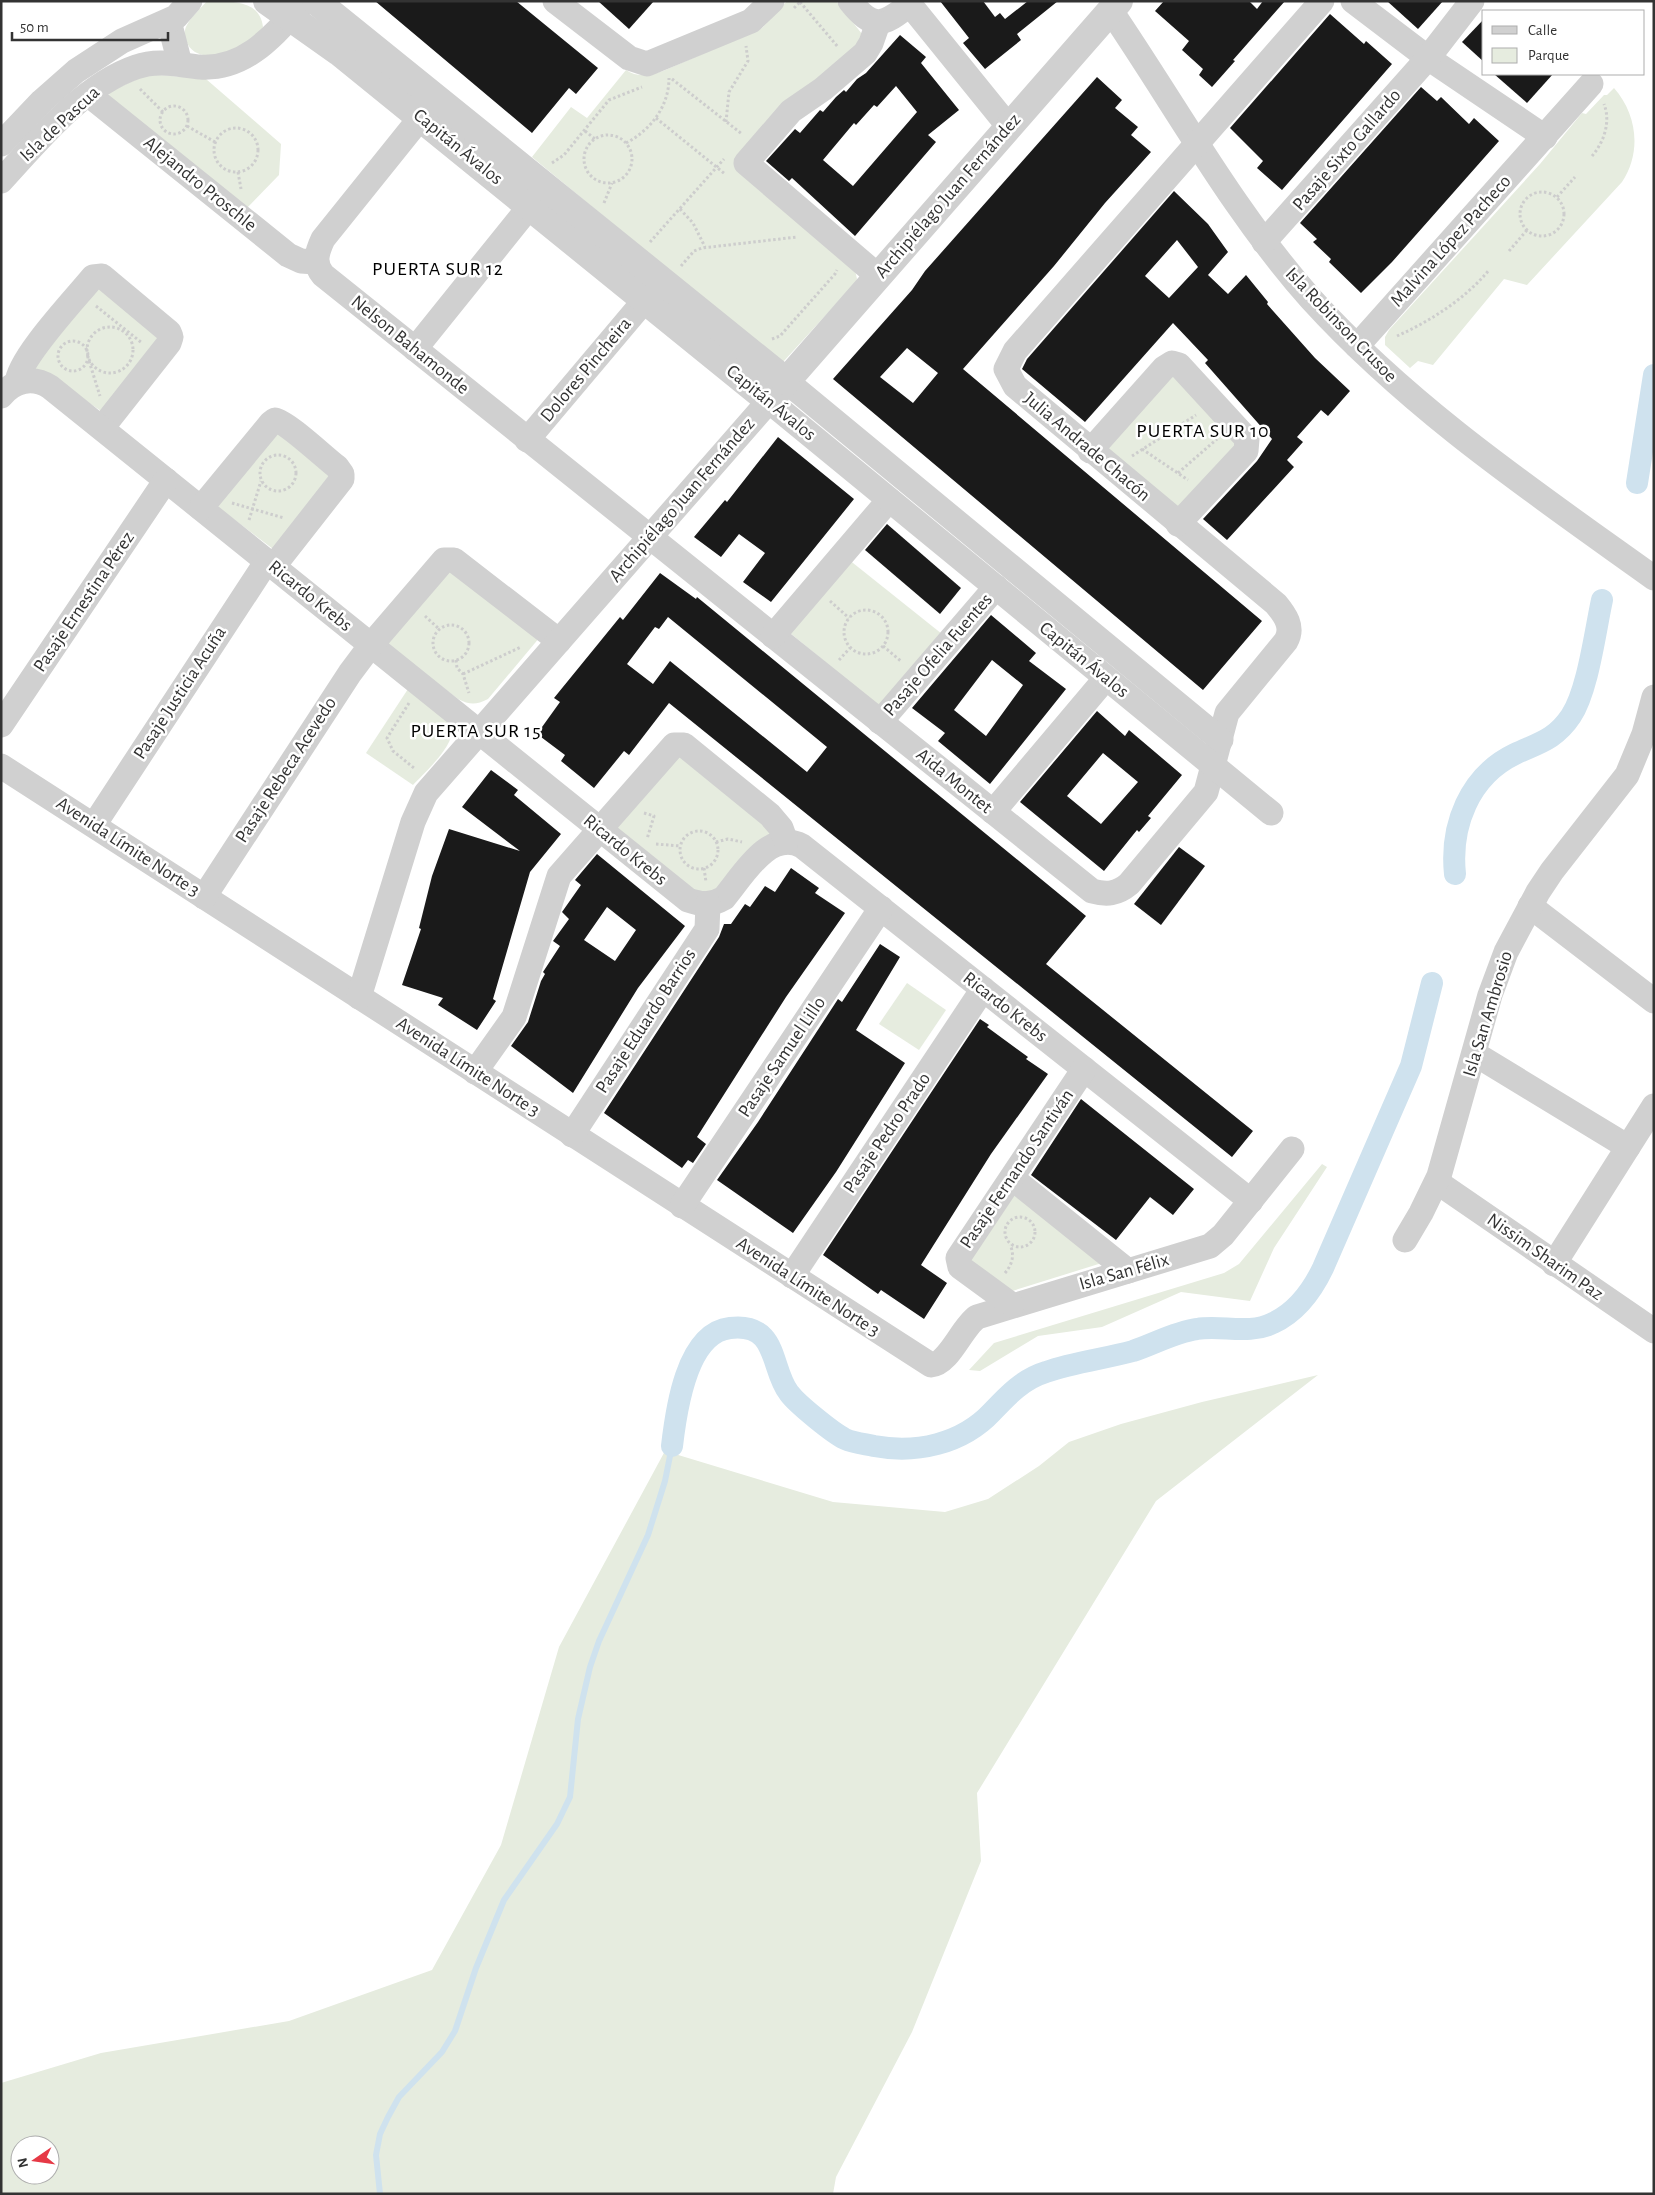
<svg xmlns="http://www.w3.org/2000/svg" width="1655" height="2195" viewBox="0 0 1655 2195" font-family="'Alegreya Sans',sans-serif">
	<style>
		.green { fill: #e6ecdf; fill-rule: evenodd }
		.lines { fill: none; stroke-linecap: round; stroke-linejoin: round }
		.stream { stroke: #cfe2ee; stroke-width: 6 }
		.canal { stroke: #cfe2ee; stroke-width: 22 }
		.building { fill: #1a1a1a; fill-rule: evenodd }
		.path { stroke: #cdcdcd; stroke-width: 3; stroke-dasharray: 2.5 2.5; stroke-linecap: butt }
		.minor { stroke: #d0d0d0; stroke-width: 25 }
		.tertiary { stroke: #d0d0d0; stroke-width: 28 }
		.labels { text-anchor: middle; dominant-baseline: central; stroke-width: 5; stroke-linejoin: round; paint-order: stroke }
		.street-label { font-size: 19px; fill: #333; stroke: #fff }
		.neighbourhood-label { font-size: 20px; letter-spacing: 1px; fill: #000; stroke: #fff }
	</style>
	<rect width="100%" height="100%" fill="#fff"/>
	<!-- green -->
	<g class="green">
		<path d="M207 1C232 1 260 0 263 27 252 48 196 72 186 40 184 36 184 30 187 25 191 17 201 8 207 1Z"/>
		<path d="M787 1H836L862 34 864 42 779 113 734 165 854 266 857 279 855 283 783 362 775 358 532 157 571 107 587 118 626 70C637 78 651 75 663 71L762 28Z"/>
		<polygon points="148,74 206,79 281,144 279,175 245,210 108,97 111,91"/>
		<path d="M1614 88C1637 114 1642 152 1622 182L1527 285 1504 279 1433 365 1418 361 1410 368 1385 345V337L1389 330 1540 164 1582 113 1586 114 1604 95H1607Z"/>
		<polygon points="98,284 161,334 101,411 42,371 33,368"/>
		<polygon points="1172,370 1241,442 1182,510 1111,458 1107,443"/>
		<polygon points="275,427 334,472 273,549 219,508 216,497"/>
		<polygon points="848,559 947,638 880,707 790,633"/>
		<path d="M445 567 540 637 488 699C476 705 470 705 458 699L386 644Z"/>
		<path d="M408 689C421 699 438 709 449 721 464 738 424 773 413 785L366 753Z"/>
		<polygon points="676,751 769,820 771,834 716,892 698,894 616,827"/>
		<polygon points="907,983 946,1010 919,1050 879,1024"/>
		<polygon points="1322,1164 1327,1167 1274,1248 1250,1301 1181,1292 1102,1327 1038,1336 980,1371 969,1370 994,1343 1224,1273 1239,1264"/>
		<polygon points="1011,1190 1105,1262 1009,1292 967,1265"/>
		<path d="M1318 1375 1156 1501 977 1793 981 1861 912 2032 836 2177 833 2194H1V2083L101 2053 289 2021 432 1970 501 1845 559 1647 665 1451 833 1502 945 1512 988 1499 1039 1466 1069 1442 1121 1424 1202 1402ZM20 2145H50V2175H20Z"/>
	</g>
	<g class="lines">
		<!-- stream -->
		<polyline class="stream" points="380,2194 376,2155 380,2134 388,2117 399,2097 442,2052 455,2031 476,1968 504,1900 557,1824 570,1797 578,1719 590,1667 599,1641 648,1535 665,1481 672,1446"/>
		<!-- canal -->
		<g class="canal">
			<polyline points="1637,483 1654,375"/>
			<path d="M1455 874C1450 826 1469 776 1515 754 1538 743 1555 740 1571 716 1588 690 1595 632 1602 600"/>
			<path d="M672 1446C676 1411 686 1333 730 1328 779 1322 770 1369 789 1393 797 1404 833 1433 845 1439 854 1443 865 1444 874 1446 916 1454 962 1444 992 1412 1008 1395 1023 1379 1046 1372 1074 1362 1104 1359 1133 1351 1154 1344 1175 1332 1197 1329 1222 1325 1249 1335 1273 1323 1297 1312 1312 1291 1323 1268L1411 1066 1432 983"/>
		</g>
	</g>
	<!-- building -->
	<g class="building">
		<polygon points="375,1 516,1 598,68 576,94 569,88 532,133"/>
		<polygon points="598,1 654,1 629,29"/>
		<polygon points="940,1 983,1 995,17 1000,13 1005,19 1028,1 1058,1 1017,34 1021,40 985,69 963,43 969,38"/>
		<polygon points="1164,1 1249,1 1257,9 1263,1 1285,1 1233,60 1235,61 1212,87 1199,75 1203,69 1182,50 1189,41 1155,11"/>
		<polygon points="1387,1 1443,1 1418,29"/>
		<polygon points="1330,14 1364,44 1366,41 1392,64 1282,190 1257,168 1263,161 1230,128"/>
		<polygon points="1484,19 1484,62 1462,42"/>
		<path d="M900 35 926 57 921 63 959 110 928 135 936 142 855 236 792 178 789 181 766 161 795 129 800 133 820 110 823 112 836 97 844 90 846 92 857 79 866 73ZM896 86 917 112 853 186 823 160 854 123 856 125 874 105 877 107Z"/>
		<polygon points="1494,74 1553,74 1527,103"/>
		<path d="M1097 77 1122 100 1115 108 1138 127 1131 135 1151 152 1105 203 1054 266 963 369 1262 621 1203 690 833 379 912 290 925 271ZM907 348 938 373 913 403 880 377Z"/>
		<polygon points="1421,87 1437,101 1441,97 1469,124 1474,118 1499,141 1392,262 1361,293 1329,262 1331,259 1313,242 1317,239 1300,223"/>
		<path d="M1174 191 1208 224 1228 252 1208 275 1228 294 1246 275 1268 302 1267 304 1315 358 1350 391 1328 416 1321 410 1297 437 1303 442 1287 460 1294 467 1227 540 1203 519 1257 461 1272 439 1205 363 1208 360 1173 323 1085 422 1022 369 1027 359ZM1177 240 1198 267 1169 298 1145 276Z"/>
		<polygon points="778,437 854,499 771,602 743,582 765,553 739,534 721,557 694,537 725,500 727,502"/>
		<polygon points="887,524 961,588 940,614 865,550"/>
		<path d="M660 573 696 599 697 597 1086 916 1046 964 1253 1131 1232 1157 669 703 629 755 624 751 594 788 561 761 565 755 537 734 560 702 554 698 620 617 623 620ZM668 617 827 747 807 772 670 661 653 684 627 664 655 627 659 629Z"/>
		<path d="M991 615 1036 653 1029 661 1066 689 990 784 938 741 945 733 912 708ZM992 660 1023 685 986 736 954 710Z"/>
		<path d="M1097 711 1125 736 1129 730 1182 775 1148 816 1151 818 1139 832 1137 830 1104 871 1020 802ZM1103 753 1138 782 1101 824 1067 796Z"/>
		<polygon points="491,770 518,790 514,795 561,834 530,872 493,999 496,1001 477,1030 438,1005 443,998 402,985 421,929 419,928 432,876 449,829 520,851 462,807"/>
		<polygon points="1179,847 1205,866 1161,925 1134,904"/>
		<path d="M597 854 685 926 638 988 573 1093 511 1046 528 1022 541 981 545 974 543 972 560 946 553 941 569 919 562 912 581 885 575 880ZM607 907 636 930 615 961 584 940Z"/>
		<polygon points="791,868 819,888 815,893 845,913 786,997 697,1137 706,1144 693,1163 688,1160 682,1168 604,1113 719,937 724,924 731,924 745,904 750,907 765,886 775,892"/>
		<polygon points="880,944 900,957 856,1030 905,1063 836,1172 793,1233 717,1180 758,1122 838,999 842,1002"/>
		<polygon points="980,1019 989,1025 987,1027 1028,1057 1026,1059 1048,1074 991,1154 921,1265 947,1283 924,1319 881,1290 878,1294 823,1255"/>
		<polygon points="1081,1099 1194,1189 1173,1215 1150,1197 1116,1240 1031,1175"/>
	</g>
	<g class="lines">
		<!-- path -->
		<g class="path">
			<polyline points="800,2 838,47"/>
			<polyline points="794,8 801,1"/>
			<polyline points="672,79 742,134"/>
			<polyline points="140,89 163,112"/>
			<circle cx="174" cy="120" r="14"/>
			<polyline points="656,118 725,174"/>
			<polyline points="726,122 729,92 748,61 746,46"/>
			<polyline points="187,126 215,142"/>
			<circle cx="236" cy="150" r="22"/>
			<polyline points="585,131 595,139"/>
			<circle cx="608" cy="159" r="24"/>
			<path d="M626 143C651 130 669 106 669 78"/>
			<path d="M1592 156C1604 142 1611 122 1604 104"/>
			<polyline points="552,163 564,155 609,100 642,87"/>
			<polyline points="238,172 241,189"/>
			<circle cx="1542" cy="214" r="22"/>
			<polyline points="1557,197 1575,177"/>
			<polyline points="604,203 612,183"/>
			<polyline points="680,209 693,223 705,247"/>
			<polyline points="650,242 724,159"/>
			<polyline points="1509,251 1527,230"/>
			<polyline points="681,266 694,251 702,248 797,237"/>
			<polyline points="96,306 142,343"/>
			<circle cx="110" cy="350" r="23"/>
			<path d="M1397 336C1431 321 1466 298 1489 270"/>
			<polyline points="772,339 780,336 835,274 837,270"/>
			<circle cx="73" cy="356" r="15"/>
			<polyline points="89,361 100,396"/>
			<polyline points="1142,449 1188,480"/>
			<circle cx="278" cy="473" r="18"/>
			<polyline points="1132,456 1196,415"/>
			<polyline points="1178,473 1217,439"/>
			<polyline points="232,503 284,518"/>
			<polyline points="249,520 261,481"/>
			<polyline points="830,601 849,618"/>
			<circle cx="866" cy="632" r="22"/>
			<polyline points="425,616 439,629"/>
			<circle cx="451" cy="643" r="18"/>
			<polyline points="883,646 902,662"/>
			<polyline points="456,660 457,668 463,674 469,693"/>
			<polyline points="839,660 850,648"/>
			<polyline points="463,674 521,647"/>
			<polyline points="409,703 387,738 393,751 414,768"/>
			<polyline points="644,813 654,816 647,839"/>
			<circle cx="699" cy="850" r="19"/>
			<polyline points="716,842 728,839 742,842"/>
			<polyline points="656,844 680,846"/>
			<polyline points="704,868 706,882"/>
			<circle cx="1020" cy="1232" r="15"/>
			<path d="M1005 1273C1012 1265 1015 1255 1010 1245"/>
		</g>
		<!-- minor -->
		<g class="minor">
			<polyline points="555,1 629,58 647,64 751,21 772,1"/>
			<path d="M850 1C873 30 883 26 910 4"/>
			<polyline points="907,1 1009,127"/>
			<polyline points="1353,1 1428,58 1545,137"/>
			<path d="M1111 11C1177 108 1233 211 1311 299 1411 409 1534 492 1654 578"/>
			<polyline points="169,21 180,64"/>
			<polyline points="89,95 288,255 301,261 316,262"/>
			<path d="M421 117 323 239C317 252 313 263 323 275L1092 891C1107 895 1117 894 1129 884L1206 792 1227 713 1286 641C1294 627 1285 615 1276 604L1015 386 1006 369 1015 351 1322 1"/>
			<polyline points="1,144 42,101 76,71 122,41 176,17 190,1"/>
			<path d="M1 181C38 141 83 85 136 67 158 59 179 65 200 67 248 70 276 32 305 1"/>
			<polyline points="1264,242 1428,58 1472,1"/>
			<polyline points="878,276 746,163 791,111 823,89 865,53 871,43 878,23"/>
			<polyline points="1357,346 1591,84"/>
			<polyline points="415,349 530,206"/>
			<polyline points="786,381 1221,740"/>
			<path d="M17 383C18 359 75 299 93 277L102 276 169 332 171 337 169 343 102 428"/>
			<path d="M1 396C14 380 33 376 50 387L688 900C702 905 712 905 724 898 742 877 769 828 802 846L1251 1201"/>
			<polyline points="527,440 645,300"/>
			<polyline points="1090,451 1164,368 1172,363 1179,365 1247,439 1246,451 1178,524"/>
			<path d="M201 508 271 423 275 420C287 422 325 458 337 467L342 474V479L273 567"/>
			<polyline points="773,636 889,500"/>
			<polyline points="880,722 996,587"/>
			<polyline points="1,725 166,480"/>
			<path d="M1 766 931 1365C949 1364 962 1327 977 1317L1210 1246 1223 1235 1292 1149"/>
			<polyline points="993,812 1106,678"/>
			<polyline points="94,825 267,561"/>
			<polyline points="204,897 350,673 371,645 444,560 454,560 559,641"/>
			<polyline points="1530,906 1654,1001"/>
			<polyline points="359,997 413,822 426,793 769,401 1271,813"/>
			<polyline points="1475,1054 1628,1147"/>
			<polyline points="475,1072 514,1017 559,876 674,745 684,745 770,815 781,828 786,842"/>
			<polyline points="572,1135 707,929 708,904"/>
			<polyline points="1012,1178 1128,1271"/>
			<polyline points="1437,1182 1654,1331"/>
			<polyline points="682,1206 881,908"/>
			<polyline points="1405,1240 1421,1213 1439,1176 1490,995 1506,952 1538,892 1552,871 1627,775 1644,734 1654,697"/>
			<polyline points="1554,1264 1654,1106"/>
			<polyline points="792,1276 983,989"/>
			<polyline points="1012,1305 960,1267 958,1258 1084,1069"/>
		</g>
		<!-- tertiary -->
		<g class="tertiary">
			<polyline points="267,1 339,52 769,401 1119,1"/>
			<polyline points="316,1 786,381"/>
		</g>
	</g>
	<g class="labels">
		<!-- street labels -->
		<g class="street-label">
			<text transform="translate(60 124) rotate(-43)">Isla de Pascua</text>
			<text transform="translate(458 147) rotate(39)">Capitán Ávalos</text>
			<text transform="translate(1347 150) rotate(-49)">Pasaje Sixto Gallardo</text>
			<text transform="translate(200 184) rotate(39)">Alejandro Proschle</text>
			<text transform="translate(948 196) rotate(-49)">Archipiélago Juan Fernández</text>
			<text transform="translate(1451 241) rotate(-48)">Malvina López Pacheco</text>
			<text transform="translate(1341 325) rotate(46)">Isla Robinson Crusoe</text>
			<text transform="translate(410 345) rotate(39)">Nelson Bahamonde</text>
			<text transform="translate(586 370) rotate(-50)">Dolores Pincheira</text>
			<text transform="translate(771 403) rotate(39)">Capitán Ávalos</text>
			<text transform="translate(1087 447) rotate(40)">Julia Andrade Chacón</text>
			<text transform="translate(682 500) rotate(-49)">Archipiélago Juan Fernández</text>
			<text transform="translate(310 596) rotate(39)">Ricardo Krebs</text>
			<text transform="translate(84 602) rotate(-56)">Pasaje Ernestina Pérez</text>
			<text transform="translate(938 655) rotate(-49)">Pasaje Ofelia Fuentes</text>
			<text transform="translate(1084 660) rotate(39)">Capitán Ávalos</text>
			<text transform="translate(180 693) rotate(-57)">Pasaje Justicia Acuña</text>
			<text transform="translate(286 770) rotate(-57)">Pasaje Rebeca Acevedo</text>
			<text transform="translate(954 781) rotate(39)">Aida Montet</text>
			<text transform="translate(128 847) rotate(33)">Avenida Límite Norte 3</text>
			<text transform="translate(625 850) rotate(39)">Ricardo Krebs</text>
			<text transform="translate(1005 1007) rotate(38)">Ricardo Krebs</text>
			<text transform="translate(1488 1014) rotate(-73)">Isla San Ambrosio</text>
			<text transform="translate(646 1021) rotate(-57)">Pasaje Eduardo Barrios</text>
			<text transform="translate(782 1057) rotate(-56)">Pasaje Samuel Lillo</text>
			<text transform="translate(468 1067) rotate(33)">Avenida Límite Norte 3</text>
			<text transform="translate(887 1133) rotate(-56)">Pasaje Pedro Prado</text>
			<text transform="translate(1017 1169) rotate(-56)">Pasaje Fernando Santiván</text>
			<text transform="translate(1545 1257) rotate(35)">Nissim Sharim Paz</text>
			<text transform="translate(1124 1272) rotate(-16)">Isla San Félix</text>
			<text transform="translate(808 1287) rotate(33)">Avenida Límite Norte 3</text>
		</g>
		<!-- neighbourhood labels -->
		<g class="neighbourhood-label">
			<text x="438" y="269">PUERTA SUR 12</text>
			<text x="1203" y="431">PUERTA SUR 10</text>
			<text x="476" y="731">PUERTA SUR 15</text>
		</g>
	</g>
	<!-- border -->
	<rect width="1655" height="2195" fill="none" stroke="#333333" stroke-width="5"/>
	<!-- legend -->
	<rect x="1482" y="10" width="162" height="65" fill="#ffffff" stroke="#adadad"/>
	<rect x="1492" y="26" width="25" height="8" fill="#d0d0d0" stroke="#adadad"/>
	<text x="1528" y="35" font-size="15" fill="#333333">Calle</text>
	<rect x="1492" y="48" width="25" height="15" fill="#e6ecdf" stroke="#adadad"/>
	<text x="1528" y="60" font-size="15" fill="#333333">Parque</text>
	<!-- north arrow -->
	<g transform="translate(35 2160) rotate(257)"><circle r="24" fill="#ffffff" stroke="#adadad"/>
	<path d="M0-4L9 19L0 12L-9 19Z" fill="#e63946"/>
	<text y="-8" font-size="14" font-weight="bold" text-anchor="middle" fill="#333333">N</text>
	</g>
	<!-- scale -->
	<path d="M12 32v8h156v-8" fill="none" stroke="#333333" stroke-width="2.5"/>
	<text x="20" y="32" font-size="15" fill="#333333" stroke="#ffffff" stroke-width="4" paint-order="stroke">50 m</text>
</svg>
